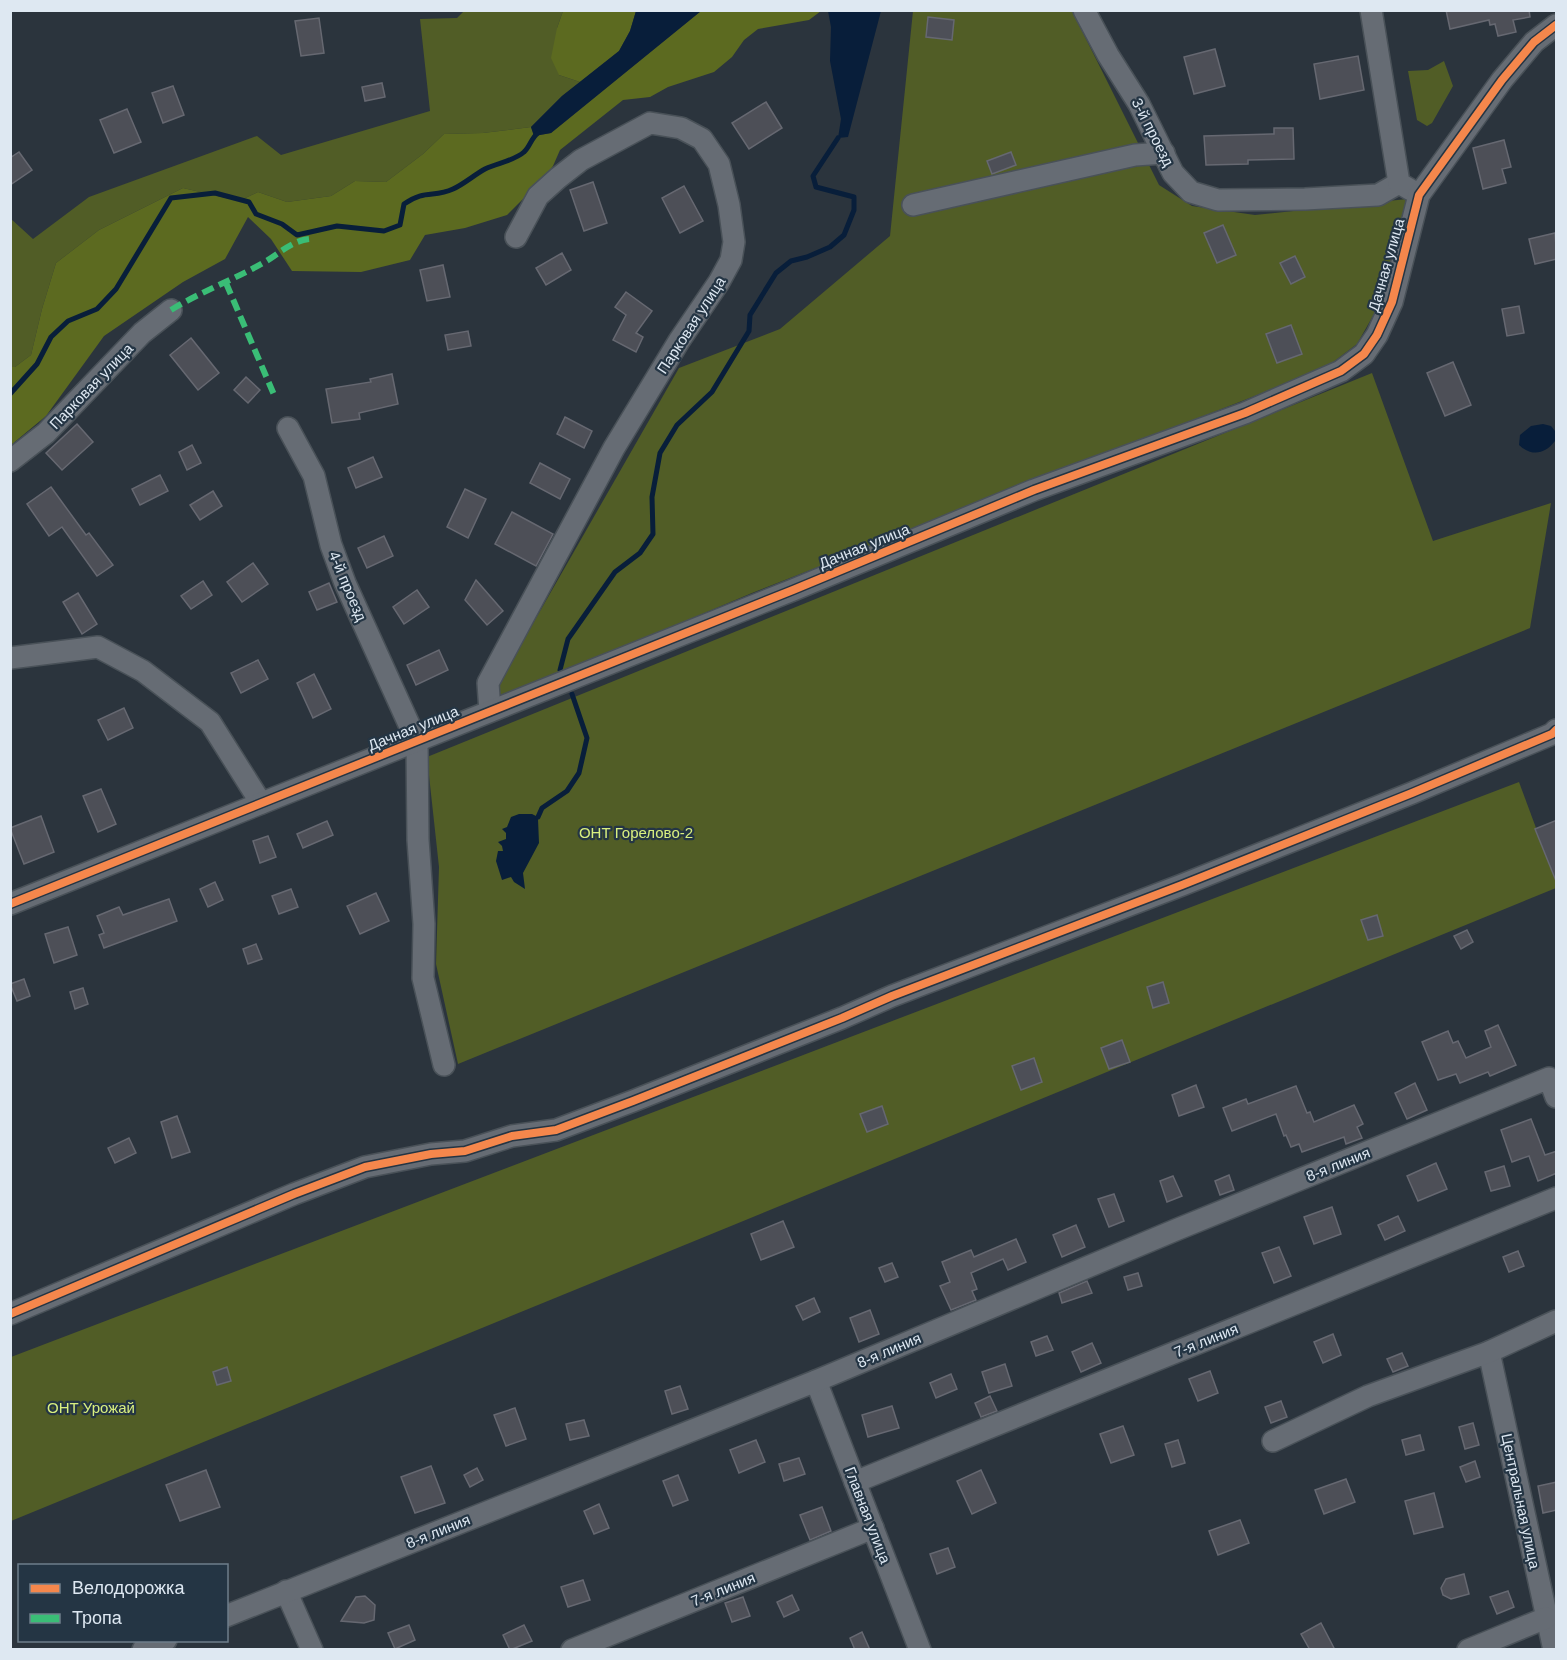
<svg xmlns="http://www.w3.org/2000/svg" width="1567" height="1660" viewBox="0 0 1567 1660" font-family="Arial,sans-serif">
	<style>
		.green { fill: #515d26 }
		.forest { fill: #5c6a20 }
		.water { fill: #081e3a }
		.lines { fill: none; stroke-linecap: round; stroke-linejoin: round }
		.stream { stroke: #081e3a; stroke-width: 5 }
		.building { fill: #4d4f57; stroke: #666871; stroke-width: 1.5 }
		.minor-casing { stroke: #495158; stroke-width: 24 }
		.minor { stroke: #666c74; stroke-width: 21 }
		.quiet { stroke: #3abd76; stroke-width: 6; stroke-dasharray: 12 6; stroke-linecap: butt }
		.cycleway-casing { stroke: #243544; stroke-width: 11 }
		.cycleway { stroke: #f5874c; stroke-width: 8 }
		.labels { text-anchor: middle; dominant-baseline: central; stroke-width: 4.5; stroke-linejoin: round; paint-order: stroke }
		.street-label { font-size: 15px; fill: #dee8f2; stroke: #243544 }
		.park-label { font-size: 15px; fill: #d9ef7f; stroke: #243544 }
	</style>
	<rect width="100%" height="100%" fill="#2b343d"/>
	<!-- green -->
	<g class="green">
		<polygon points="464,11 563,11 557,28 559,75 580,82 562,96 531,127 483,133 444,134 423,154 386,182 355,181 331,196 287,202 258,192 239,201 183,188 99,230 56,263 42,309 31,355 15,367 11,367 10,218 33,239 89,197 257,136 281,155 430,111 420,19 457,18"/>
		<polygon points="913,11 1072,11 1159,185 1192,206 1255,215 1407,199 1382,300 1357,344 1324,369 752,593 498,700 500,681 679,368 780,329 890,236"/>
		<polygon points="1444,61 1453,86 1432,123 1427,126 1417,120 1408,71 1428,70"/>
		<polygon points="1372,373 1433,541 1551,503 1530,628 458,1064 436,964 439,867 427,757"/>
		<polygon points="1519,782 1556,882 1556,888 11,1521 11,1357"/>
	</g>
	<!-- forest -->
	<g class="forest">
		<polygon points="563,11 636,11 630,31 619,51 580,82 559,75 551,58 557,28"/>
		<polygon points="701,11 821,11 809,20 758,29 744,40 732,57 714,72 668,87 650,97 623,100 560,150 553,166 543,179 507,215 465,228 425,235 410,260 361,272 292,271 271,239 248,217 225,259 183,282 104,336 46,416 11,445 11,367 15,367 31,355 42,309 56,263 99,230 183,188 239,201 258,192 287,202 331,196 355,181 386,182 423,154 444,134 483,133 531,127 534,136 551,133"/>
	</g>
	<!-- water -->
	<g class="water">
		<polygon points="636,11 701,11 551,133 534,136 531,127 562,96 619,51 630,31"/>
		<polygon points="828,11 881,11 848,137 838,138 841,119 830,61 831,27"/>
		<path d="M1543 424 1551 426 1555 431V441C1545 454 1532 457 1519 445L1520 435 1531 426Z"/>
		<polygon points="519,814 532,814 538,817 538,819 539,843 523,873 525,889 514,882 511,877 502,880 496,861 498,851 503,851 502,846 498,842 506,839 506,833 502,829 507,827 511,817"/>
	</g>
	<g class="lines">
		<!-- stream -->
		<g class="stream">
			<path d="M10 394 37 364 51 337 68 321 97 309 116 289 171 198 215 193 249 202 256 214 282 224 297 235 337 226 384 231 400 225 404 204C425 189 434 198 453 189 464 184 474 175 485 169 497 163 514 161 524 152 530 147 531 138 538 133"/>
			<polyline points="560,670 568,639 615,572 640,553 653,534 652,497 660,453 677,425 712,392 749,331 750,315 776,273 791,261 807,257 830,247 844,235 854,210 854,197 816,187 813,176 838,138"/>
			<polyline points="538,817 542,808 567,791 579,773 587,738 572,694"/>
		</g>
	</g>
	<!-- building -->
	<g class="building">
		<polygon points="1446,10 1529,10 1530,17 1513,20 1516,32 1498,36 1495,24 1490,25 1489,20 1450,29"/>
		<polygon points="928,17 954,20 952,40 926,37"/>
		<polygon points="319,18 324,53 301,56 295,21"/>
		<polygon points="1215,49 1225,86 1194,94 1184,57"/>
		<polygon points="1358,56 1364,90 1320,99 1314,64"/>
		<polygon points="382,83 385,97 365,101 362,87"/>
		<polygon points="173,86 184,115 163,123 152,93"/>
		<polygon points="766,102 782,128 749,149 732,123"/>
		<polygon points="127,109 141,142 114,153 100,120"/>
		<polygon points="1274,128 1293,128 1294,159 1248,160 1248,164 1206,165 1204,136 1274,134"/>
		<polygon points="1504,140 1511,167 1502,169 1506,183 1483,189 1473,148"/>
		<polygon points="19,152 32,170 10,185 10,158"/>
		<polygon points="1011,152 1016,165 992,174 987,161"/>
		<polygon points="593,182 607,223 584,231 570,190"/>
		<polygon points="684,186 703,221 680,233 662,198"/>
		<polygon points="1223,225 1236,255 1217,263 1204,233"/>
		<polygon points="1555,233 1557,259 1535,264 1529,239"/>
		<polygon points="562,253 571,270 546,285 536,268"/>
		<polygon points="1295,256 1305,277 1291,284 1280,263"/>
		<polygon points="443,265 450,297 427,301 420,270"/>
		<polygon points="626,292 652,311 636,333 643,337 636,352 613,340 626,315 615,307"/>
		<polygon points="1519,306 1524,333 1507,336 1502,309"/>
		<polygon points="1291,325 1302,354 1277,363 1266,334"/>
		<polygon points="468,331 471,346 448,350 445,335"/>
		<polygon points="191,338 219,373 198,390 170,355"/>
		<polygon points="1453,362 1471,405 1445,416 1427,373"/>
		<polygon points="392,374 398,404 359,413 360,419 332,423 326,389 371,382 370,379"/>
		<polygon points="246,377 260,390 248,403 234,390"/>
		<polygon points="565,417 592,431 584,448 557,434"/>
		<polygon points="77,424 93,442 62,470 46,453"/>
		<polygon points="192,445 201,463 187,470 179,452"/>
		<polygon points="373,457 382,477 356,488 348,468"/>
		<polygon points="540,463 570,479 560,499 530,483"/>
		<polygon points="160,475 168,491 140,505 132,489"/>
		<polygon points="51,487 86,535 89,533 113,565 97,576 62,527 49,536 27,504"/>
		<polygon points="465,489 486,499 468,538 447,527"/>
		<polygon points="213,491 222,506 200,520 190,505"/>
		<polygon points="512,512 553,534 536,566 495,544"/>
		<polygon points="384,536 393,556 367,568 358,548"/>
		<polygon points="253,563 268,584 242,602 227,582"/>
		<polygon points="476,580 503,611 487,625 465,600"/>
		<polygon points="203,581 212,595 191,609 181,596"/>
		<polygon points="329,583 337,602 317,610 309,592"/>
		<polygon points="417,590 429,607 404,624 393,607"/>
		<polygon points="78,593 97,624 82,634 63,602"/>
		<polygon points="439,650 448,670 416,685 407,665"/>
		<polygon points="258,660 268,679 241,693 231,673"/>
		<polygon points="314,674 331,709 313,718 297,683"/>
		<polygon points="124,708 133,728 108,740 98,720"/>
		<polygon points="101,789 116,824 98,832 83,796"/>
		<polygon points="41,816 54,852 24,864 10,828"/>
		<polygon points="1557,820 1557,880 1556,881 1535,829"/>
		<polygon points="327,821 333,835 303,848 297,834"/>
		<polygon points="268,836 276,857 260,863 253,841"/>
		<polygon points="215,882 223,900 208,907 200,889"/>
		<polygon points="291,889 298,907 279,914 272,896"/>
		<polygon points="376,893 389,921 360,934 347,906"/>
		<polygon points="169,899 177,921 104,948 99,935 104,933 97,916 119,907 123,915"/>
		<polygon points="1377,915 1383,936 1368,940 1361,920"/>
		<polygon points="68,927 77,955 54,963 45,934"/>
		<polygon points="1467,930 1473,942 1461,949 1454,936"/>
		<polygon points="256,944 262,959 248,964 243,949"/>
		<polygon points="24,979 30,996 17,1001 10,984"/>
		<polygon points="1163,982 1169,1003 1153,1008 1147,987"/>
		<polygon points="83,988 88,1004 75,1009 70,992"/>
		<polygon points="1498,1025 1516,1065 1490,1076 1488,1072 1460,1083 1456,1074 1438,1080 1422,1042 1448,1031 1453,1043 1458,1041 1466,1058 1491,1047 1485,1031"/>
		<polygon points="1122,1040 1130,1062 1109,1069 1101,1048"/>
		<polygon points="1034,1058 1042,1082 1021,1090 1012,1066"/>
		<polygon points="1415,1083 1427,1110 1407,1119 1395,1093"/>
		<polygon points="1196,1085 1204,1107 1179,1116 1172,1095"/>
		<polygon points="1296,1086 1307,1113 1310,1112 1314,1122 1354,1105 1363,1124 1357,1127 1362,1138 1346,1144 1344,1137 1302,1152 1299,1144 1291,1147 1286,1135 1284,1136 1276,1114 1232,1131 1223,1108 1246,1099 1248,1104"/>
		<polygon points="882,1106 888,1124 867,1132 860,1114"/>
		<polygon points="177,1116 190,1152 172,1158 161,1122"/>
		<polygon points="1531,1119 1545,1155 1557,1151 1557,1173 1538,1181 1529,1156 1512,1162 1501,1130"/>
		<polygon points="129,1138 136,1153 115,1163 108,1148"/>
		<polygon points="1436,1163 1447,1189 1418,1201 1407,1176"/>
		<polygon points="1504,1166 1510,1186 1491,1191 1485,1172"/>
		<polygon points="1229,1175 1234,1190 1220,1195 1215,1181"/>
		<polygon points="1173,1176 1182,1196 1167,1202 1160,1181"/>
		<polygon points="1114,1194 1124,1221 1109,1227 1098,1199"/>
		<polygon points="1332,1207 1341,1234 1314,1244 1304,1217"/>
		<polygon points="1398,1216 1405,1231 1385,1240 1378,1225"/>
		<polygon points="783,1221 794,1247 761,1260 751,1234"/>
		<polygon points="1076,1225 1085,1247 1062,1257 1053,1235"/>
		<polygon points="1016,1239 1026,1262 1008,1270 1003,1259 971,1273 977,1289 972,1291 976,1300 951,1310 940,1286 950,1282 942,1262 971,1250 974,1257"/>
		<polygon points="1279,1247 1291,1276 1274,1283 1262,1253"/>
		<polygon points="1518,1251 1524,1266 1509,1272 1503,1257"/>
		<polygon points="892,1263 898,1277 885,1282 879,1268"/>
		<polygon points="1138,1273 1142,1286 1128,1290 1124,1277"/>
		<polygon points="1087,1281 1092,1293 1062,1303 1059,1293"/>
		<polygon points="814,1298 820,1312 803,1320 796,1306"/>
		<polygon points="870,1310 879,1334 859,1342 850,1318"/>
		<polygon points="1333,1334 1341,1355 1323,1363 1314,1342"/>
		<polygon points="1047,1336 1053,1350 1036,1356 1031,1342"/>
		<polygon points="1092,1343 1101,1363 1081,1372 1072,1352"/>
		<polygon points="1402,1353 1408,1366 1393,1372 1387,1359"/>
		<polygon points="1005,1364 1012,1386 989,1393 982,1372"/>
		<polygon points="227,1367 231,1381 217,1385 213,1372"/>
		<polygon points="1210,1371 1218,1393 1198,1401 1189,1379"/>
		<polygon points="951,1374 957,1389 936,1398 930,1383"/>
		<polygon points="680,1386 688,1409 672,1414 665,1391"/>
		<polygon points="990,1396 997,1411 981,1417 975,1403"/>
		<polygon points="1281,1401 1287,1417 1271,1423 1265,1407"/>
		<polygon points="892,1406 899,1428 868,1437 862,1415"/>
		<polygon points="515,1408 526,1439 506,1446 494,1415"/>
		<polygon points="584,1420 589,1436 570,1440 566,1424"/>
		<polygon points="1473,1423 1479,1445 1465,1449 1459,1427"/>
		<polygon points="1123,1426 1134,1455 1111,1463 1100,1434"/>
		<polygon points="1420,1435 1424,1450 1406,1455 1402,1440"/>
		<polygon points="756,1440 765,1462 739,1473 730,1450"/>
		<polygon points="1178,1440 1185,1463 1172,1467 1165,1444"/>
		<polygon points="799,1458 805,1474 784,1481 779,1464"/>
		<polygon points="1475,1461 1480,1477 1466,1482 1460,1467"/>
		<polygon points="431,1466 445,1503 415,1513 401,1477"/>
		<polygon points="477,1468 483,1480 470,1487 464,1475"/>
		<polygon points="206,1470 220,1507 180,1521 166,1485"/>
		<polygon points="981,1470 996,1503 972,1514 957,1481"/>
		<polygon points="678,1475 688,1500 673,1506 663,1481"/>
		<polygon points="1346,1479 1355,1502 1324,1514 1315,1490"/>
		<polygon points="1557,1482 1557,1510 1543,1513 1538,1486"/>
		<polygon points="1434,1493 1443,1527 1414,1534 1405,1501"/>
		<polygon points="599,1504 609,1528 594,1534 584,1511"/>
		<polygon points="822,1507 831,1531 810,1540 800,1515"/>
		<polygon points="1240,1520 1249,1543 1218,1555 1209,1531"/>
		<polygon points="948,1548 955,1567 937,1574 930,1554"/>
		<polygon points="1464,1574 1469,1594 1451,1599 1443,1595 1441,1588 1446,1579"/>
		<polygon points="583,1580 590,1600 568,1607 561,1587"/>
		<polygon points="1508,1591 1514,1607 1497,1614 1490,1597"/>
		<polygon points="792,1595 799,1610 784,1617 777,1602"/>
		<polygon points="365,1596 375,1605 374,1620 364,1623 341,1621 356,1597"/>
		<polygon points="743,1597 750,1616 732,1622 725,1603"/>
		<polygon points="1321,1623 1335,1650 1310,1650 1301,1634"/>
		<polygon points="409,1625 415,1640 395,1649 388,1633"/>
		<polygon points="524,1625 532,1641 510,1650 503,1635"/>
		<polygon points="862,1632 870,1650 855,1650 850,1638"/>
	</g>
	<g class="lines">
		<defs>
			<g id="minor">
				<polyline points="1084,10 1108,55 1139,104 1173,173 1191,192 1218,200 1305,199 1378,195 1399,183"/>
				<polyline points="1371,10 1399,183 1411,190"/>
				<polyline points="913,205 1135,155 1164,153"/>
				<polyline points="288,428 314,476 331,545 345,583 417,742 418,840 424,924 423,978 444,1065"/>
				<polyline points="10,461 46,433 142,333 171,310"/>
				<polyline points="10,658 98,647 143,671 210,722 261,803"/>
				<polyline points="490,711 488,683 614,448 679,341 719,282 731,260 734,242 729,205 719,164 702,139 681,128 650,123 581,160 558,178 538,196 516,237"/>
				<polyline points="10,904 793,590 1034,490 1245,413 1341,371 1364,354 1377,335 1392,302 1419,195 1502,80 1534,42 1556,25"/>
				<polyline points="10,1314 294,1194 365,1167 431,1154 465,1151 512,1136 556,1130 633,1101 842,1018 892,996 1182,885 1412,793 1552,734 1556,730"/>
				<polyline points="1489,1352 1554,1650"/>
				<polyline points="816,1381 920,1650"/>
				<polyline points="1273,1441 1368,1396 1489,1352 1556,1321"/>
				<polyline points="855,1482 1556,1198"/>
				<polyline points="286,1591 312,1650"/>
				<polyline points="226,1616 816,1381 1178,1229 1549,1078 1556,1097"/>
				<polyline points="143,1650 166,1640"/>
				<polyline points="572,1650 873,1528"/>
				<polyline points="1468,1650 1546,1618"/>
			</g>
		</defs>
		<!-- minor casing -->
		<use href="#minor" class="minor-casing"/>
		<!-- minor -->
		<use href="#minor" class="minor"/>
		<!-- quiet -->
		<g class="quiet">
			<polyline points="226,283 275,397"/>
			<path d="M171 310C200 292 233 280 263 263 279 254 291 241 309 239"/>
		</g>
		<defs>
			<g id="cycleway">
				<polyline points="10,904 793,590 1034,490 1245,413 1341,371 1364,354 1377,335 1392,302 1419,195 1502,80 1534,42 1556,25"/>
				<polyline points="10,1314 294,1194 365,1167 431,1154 465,1151 512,1136 556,1130 633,1101 842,1018 892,996 1182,885 1412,793 1552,734 1556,730"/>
			</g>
		</defs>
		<!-- cycleway casing -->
		<use href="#cycleway" class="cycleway-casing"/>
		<!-- cycleway -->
		<use href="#cycleway" class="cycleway"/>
	</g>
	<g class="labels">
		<!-- street labels -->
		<g class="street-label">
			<text transform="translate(1153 132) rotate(63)">3-й проезд</text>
			<text transform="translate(1386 265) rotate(-74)">Дачная улица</text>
			<text transform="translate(691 325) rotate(-57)">Парковая улица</text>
			<text transform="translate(91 386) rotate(-46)">Парковая улица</text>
			<text transform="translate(864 546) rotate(-22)">Дачная улица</text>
			<text transform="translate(348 586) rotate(67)">4-й проезд</text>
			<text transform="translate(413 728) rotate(-22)">Дачная улица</text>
			<text transform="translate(1338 1164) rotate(-22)">8-я линия</text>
			<text transform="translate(1206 1340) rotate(-22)">7-я линия</text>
			<text transform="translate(889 1350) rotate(-23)">8-я линия</text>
			<text transform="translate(1521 1501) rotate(78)">Центральная улица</text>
			<text transform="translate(868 1515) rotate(69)">Главная улица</text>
			<text transform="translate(438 1531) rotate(-22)">8-я линия</text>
			<text transform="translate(723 1589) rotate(-22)">7-я линия</text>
		</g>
		<!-- park labels -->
		<g class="park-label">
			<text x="636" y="832">ОНТ Горелово-2</text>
			<text x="91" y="1407">ОНТ Урожай</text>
		</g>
	</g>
	<!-- border -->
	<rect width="1567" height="1660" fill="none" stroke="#dee8f2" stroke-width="24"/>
	<!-- legend -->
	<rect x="18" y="1564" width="210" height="78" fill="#243544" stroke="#6e7d8a" stroke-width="1.5"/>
	<rect x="30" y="1584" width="30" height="9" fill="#f5874c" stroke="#6e7d8a" stroke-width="1.5"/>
	<text x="72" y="1594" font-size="18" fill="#dee8f2">Велодорожка</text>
	<rect x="30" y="1614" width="30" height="9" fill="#3abd76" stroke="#6e7d8a" stroke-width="1.5"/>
	<text x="72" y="1624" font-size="18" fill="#dee8f2">Тропа</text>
</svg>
